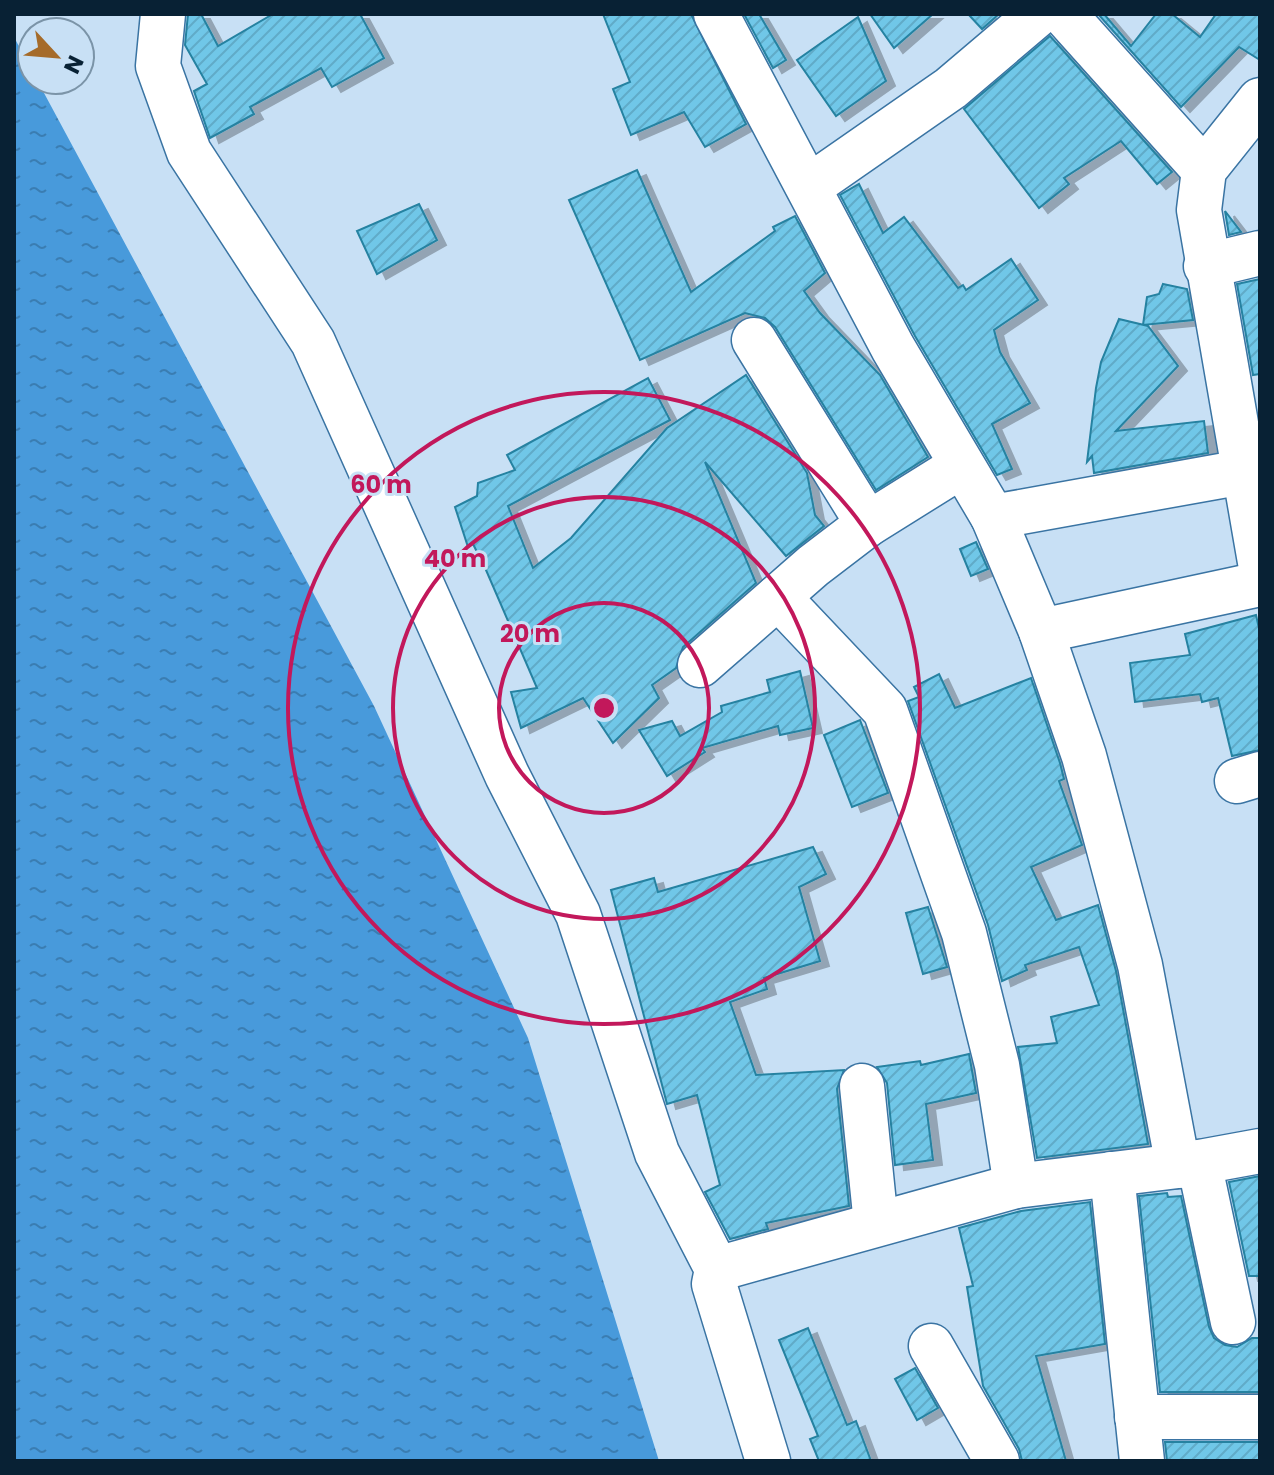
<svg xmlns="http://www.w3.org/2000/svg" width="1274" height="1475" viewBox="0 0 1274 1475" font-family="Poppins,sans-serif">
	<style>
		.water { fill: url(#water-ripples) }
		.building { fill: url(#building-hatch); stroke: #2582a1; stroke-width: 2; filter: url(#shadow) }
		.lines { fill: none; stroke-linecap: round; stroke-linejoin: round }
		.minor-casing { stroke: #3a74a3; stroke-width: 47 }
		.minor { stroke: #fff; stroke-width: 44 }
		.ring { fill: none; stroke: #c2185b; stroke-width: 4 }
		.centre { fill: #c2185b; stroke: #c8e0f5; stroke-width: 4 }
		.ring-label { font-size: 24px; text-anchor: middle; font-weight: bold; fill: #c2185b; stroke: #c8e0f5; stroke-width: 6; stroke-linejoin: round; paint-order: stroke }
	</style>
	<defs>
		<pattern id="water-ripples" width="26" height="14" patternUnits="userSpaceOnUse" patternTransform="scale(2)"><rect width="26" height="14" fill="#489adb"/><path d="M2 4q2-2 4 0t4 0M15 11q2-2 4 0t4 0" fill="none" stroke="#3a7db2"/></pattern>
		<pattern id="building-hatch" width="6" height="6" patternUnits="userSpaceOnUse" patternTransform="scale(2)"><rect width="6" height="6" fill="#70c7e8"/><path d="M-1 1l2-2M0 6l6-6M5 7l2-2" fill="none" stroke="#60abc8"/></pattern>
		<filter id="shadow"><feDropShadow dx="9" dy="5" stdDeviation="0" flood-color="#0004"/></filter>
	</defs>
	<rect width="100%" height="100%" fill="#c8e0f5"/>
	<!-- water -->
	<polygon class="water" points="14,37 32,71 32,80 37,80 374,706 528,1038 659,1461 14,1461"/>
	<!-- building -->
	<g class="building">
		<polygon points="188,14 201,14 218,46 273,14 360,14 384,58 332,87 321,68 250,107 254,114 210,138 194,91 207,84 185,45"/>
		<polygon points="603,14 691,14 746,124 705,147 684,112 631,135 613,89 630,82"/>
		<polygon points="744,14 759,14 786,60 773,68"/>
		<polygon points="870,14 933,14 894,48"/>
		<polygon points="968,14 999,14 982,29"/>
		<polygon points="1098,14 1104,14 1131,46 1156,14 1172,14 1200,37 1216,14 1260,14 1260,60 1239,47 1181,107"/>
		<polygon points="858,17 886,81 836,116 797,60"/>
		<polygon points="1050,36 1172,172 1157,184 1121,141 1064,178 1069,184 1039,208 964,109"/>
		<polygon points="637,170 691,292 775,231 773,227 795,216 825,273 804,291 820,313 880,375 928,457 876,490 775,327 765,318 745,313 640,360 569,200"/>
		<polygon points="859,184 883,233 904,217 958,288 963,285 966,290 1011,259 1038,300 994,330 1000,352 1030,403 992,424 1012,469 997,475 915,336 840,195"/>
		<polygon points="419,204 437,240 377,274 357,231"/>
		<polygon points="1225,211 1241,232 1229,235"/>
		<polygon points="1260,279 1260,374 1253,375 1237,284"/>
		<polygon points="1163,284 1187,289 1193,320 1143,325 1147,297 1159,294"/>
		<polygon points="1119,319 1148,326 1178,366 1116,431 1204,421 1208,453 1094,473 1092,456 1087,462 1096,388 1101,362"/>
		<polygon points="746,375 807,473 815,515 824,526 786,556 705,462 756,583 683,647 676,668 652,685 659,698 613,743 583,698 521,728 511,692 537,688 486,570 473,544 468,547 455,507 477,496 478,483 515,470 507,455 648,378 670,420 508,506 533,568 571,538 667,428"/>
		<polygon points="976,542 988,569 971,576 960,549"/>
		<polygon points="1256,615 1260,633 1260,750 1232,756 1218,698 1202,702 1200,694 1135,702 1130,663 1190,655 1185,634"/>
		<polygon points="800,671 813,728 780,735 778,726 702,748 705,752 667,776 639,730 672,721 680,736 722,712 721,706 770,692 767,680"/>
		<polygon points="939,674 955,708 1031,678 1060,763 1064,779 1059,781 1082,845 1031,867 1056,920 1098,905 1116,971 1148,1144 1037,1158 1018,1047 1057,1043 1051,1017 1099,1005 1079,947 1025,965 1027,970 1002,981 988,925 908,701 919,697 914,687"/>
		<polygon points="860,720 888,793 852,807 824,735"/>
		<polygon points="813,847 826,874 799,887 820,961 764,978 767,989 730,1002 756,1075 844,1070 837,1089 849,1206 766,1223 768,1229 730,1239 705,1192 720,1185 697,1095 667,1104 611,890 654,878 658,892"/>
		<polygon points="928,907 947,967 923,974 906,913"/>
		<polygon points="969,1054 976,1093 926,1104 933,1160 895,1165 887,1083 877,1067 920,1061 921,1065"/>
		<polygon points="1260,1176 1260,1276 1249,1276 1229,1182"/>
		<polygon points="1167,1193 1168,1197 1181,1196 1209,1327 1214,1338 1225,1345 1237,1347 1252,1338 1260,1338 1260,1392 1160,1392 1139,1196"/>
		<polygon points="1090,1202 1105,1344 1036,1356 1066,1461 1022,1461 1019,1449 983,1386 967,1287 973,1286 959,1228 1021,1211"/>
		<polygon points="808,1328 847,1425 856,1421 871,1461 819,1461 810,1439 818,1436 779,1340"/>
		<polygon points="915,1368 938,1408 917,1420 895,1379"/>
		<polygon points="1165,1442 1260,1442 1260,1461 1167,1461"/>
	</g>
	<g class="lines">
		<defs>
			<g id="minor">
				<polyline points="163,14 158,66 189,152 313,342 507,775 578,914 657,1153 717,1269 714,1284 768,1461"/>
				<polyline points="716,14 893,348 993,517 1041,631 1084,756 1140,965 1178,1166"/>
				<polyline points="1064,14 1204,170"/>
				<polyline points="1260,100 1204,170 1199,210 1260,562"/>
				<polyline points="810,186 951,88 1038,14"/>
				<polyline points="1206,266 1260,253"/>
				<polyline points="754,340 868,524"/>
				<polyline points="993,517 1243,472"/>
				<polyline points="778,597 885,710 964,933 997,1065 1016,1186"/>
				<polyline points="1041,631 1260,584"/>
				<polyline points="700,665 813,566 868,524 961,466"/>
				<polyline points="1237,781 1260,774"/>
				<polyline points="862,1086 876,1224"/>
				<polyline points="1199,1162 1233,1322"/>
				<polyline points="1112,1174 1142,1461"/>
				<polyline points="717,1269 1016,1186 1178,1166 1260,1151"/>
				<polyline points="931,1346 997,1461"/>
				<polyline points="1137,1417 1260,1417"/>
			</g>
		</defs>
		<!-- minor casing -->
		<use href="#minor" class="minor-casing"/>
		<!-- minor -->
		<use href="#minor" class="minor"/>
	</g>
	<!-- distance rings -->
	<g class="ring">
		<circle cx="604" cy="708" r="105"/>
		<circle cx="604" cy="708" r="211"/>
		<circle cx="604" cy="708" r="316"/>
	</g>
	<circle cx="604" cy="708" r="12" class="centre"/>
	<g class="ring-label">
		<text x="381" y="493">60 m</text>
		<text x="455" y="567">40 m</text>
		<text x="530" y="642">20 m</text>
	</g>
	<!-- border -->
	<rect width="1274" height="1475" fill="none" stroke="#082134" stroke-width="32"/>
	<!-- north arrow -->
	<g transform="translate(56 56) rotate(116)"><circle r="38" fill="#c8e0f5" stroke="#7b94a8" stroke-width="2"/>
	<path d="M0-6L14 30L0 20L-14 30Z" fill="#a56b2a"/>
	<text y="-12" font-size="22" font-weight="bold" text-anchor="middle" fill="#082134">N</text>
	</g>
</svg>
